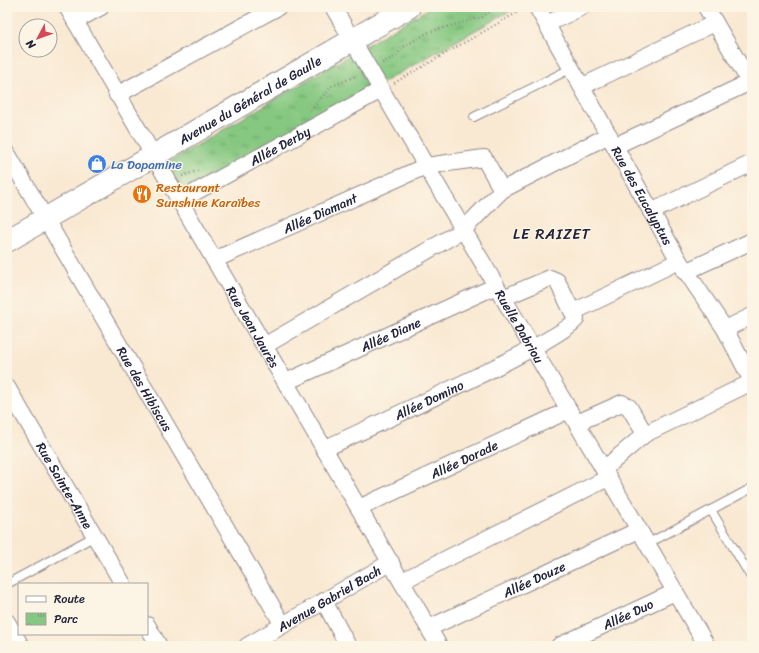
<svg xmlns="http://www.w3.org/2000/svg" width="759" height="653" viewBox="0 0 759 653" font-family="Sriracha,sans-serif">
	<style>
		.park { fill: url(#park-tufts); stroke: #54755e }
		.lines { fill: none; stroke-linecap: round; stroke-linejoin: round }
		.service-casing { stroke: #8e8687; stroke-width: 10 }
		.minor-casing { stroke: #8e8687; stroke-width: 18 }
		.secondary-casing { stroke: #8e8687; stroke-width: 24 }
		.path { stroke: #8e8687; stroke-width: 2.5; stroke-dasharray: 1 3; stroke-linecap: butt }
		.service { stroke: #fff; stroke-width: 8 }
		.minor { stroke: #fff; stroke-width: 16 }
		.secondary { stroke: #fff; stroke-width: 22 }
		.labels { text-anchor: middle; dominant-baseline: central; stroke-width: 3; stroke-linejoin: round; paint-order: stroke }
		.street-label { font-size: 13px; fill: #22223b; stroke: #fcf5e5 }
		.shop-label { font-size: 13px; fill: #366cbe; stroke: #fcf5e5; text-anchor: start }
		.food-label { font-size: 13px; fill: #c56008; stroke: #fcf5e5; text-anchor: start }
		.quarter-label { font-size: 15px; letter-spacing: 1px; fill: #22223b; stroke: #fcf5e5 }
	</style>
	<defs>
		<pattern id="park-tufts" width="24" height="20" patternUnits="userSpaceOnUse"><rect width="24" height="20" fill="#86c881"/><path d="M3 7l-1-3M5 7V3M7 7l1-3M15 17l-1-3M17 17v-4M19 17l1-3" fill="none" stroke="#6da26b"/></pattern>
	</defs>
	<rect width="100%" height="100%" fill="#fcf5e5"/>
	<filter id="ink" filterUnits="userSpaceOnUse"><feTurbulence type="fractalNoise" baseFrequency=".025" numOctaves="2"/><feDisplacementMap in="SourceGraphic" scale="8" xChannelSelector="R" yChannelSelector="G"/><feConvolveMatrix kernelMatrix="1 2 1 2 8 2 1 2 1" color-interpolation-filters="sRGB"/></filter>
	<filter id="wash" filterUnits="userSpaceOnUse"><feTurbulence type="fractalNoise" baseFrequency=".012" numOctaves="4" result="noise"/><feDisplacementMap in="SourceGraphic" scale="16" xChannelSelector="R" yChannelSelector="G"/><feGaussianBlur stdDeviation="0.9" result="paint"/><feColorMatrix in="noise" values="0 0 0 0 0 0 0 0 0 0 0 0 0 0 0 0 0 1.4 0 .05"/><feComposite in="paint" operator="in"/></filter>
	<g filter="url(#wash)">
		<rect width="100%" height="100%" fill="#f9e9d3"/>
		<!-- park -->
		<polygon class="park" points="431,7 517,7 186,193 167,163"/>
	</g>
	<g filter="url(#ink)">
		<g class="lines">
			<defs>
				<g id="service">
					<polyline points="474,117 572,68"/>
					<polyline points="711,510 752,579"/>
					<polyline points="647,544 752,488"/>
					<polyline points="7,584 95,536"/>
				</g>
				<g id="minor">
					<path id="s1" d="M67 7 439 646"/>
					<path id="s2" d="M333 7 707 646"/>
					<path id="s3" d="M537 7 679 261 725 329 752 381"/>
					<polyline points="706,7 752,86"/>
					<polyline points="75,21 101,7"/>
					<polyline points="547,24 582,7"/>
					<polyline points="583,86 715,23"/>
					<polyline points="117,95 278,7"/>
					<polyline points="615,146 750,82"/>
					<path id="s4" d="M7 153 283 625"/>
					<path id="s5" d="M179 201 381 90"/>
					<polyline points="651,212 752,163"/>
					<path id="s6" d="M214 260 426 166 484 158 502 190"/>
					<polyline points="685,272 752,241"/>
					<polyline points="573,312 679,261"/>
					<polyline points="725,329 752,316"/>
					<polyline points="264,346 463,230 502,190 609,135"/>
					<path id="s7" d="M286 382 496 286"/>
					<path id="s8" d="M7 387 123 584"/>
					<polyline points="577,423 622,403 629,407 645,434"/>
					<path id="s9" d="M324 449C359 432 566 339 576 319L557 281 550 278 503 298"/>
					<polyline points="604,469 645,434 752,382"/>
					<path id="s10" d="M359 508 569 410"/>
					<polyline points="402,581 608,478"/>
					<polyline points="324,601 348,646"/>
					<polyline points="7,622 21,646"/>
					<polyline points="147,625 159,646"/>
					<path id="s11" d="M429 628 639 530"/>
					<path id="s12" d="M247 646 391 562"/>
					<path id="s13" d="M559 646 675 592"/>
				</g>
				<g id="secondary">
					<path id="s14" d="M7 241 409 7"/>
				</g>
			</defs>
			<!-- service casing -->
			<use href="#service" class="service-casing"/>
			<!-- minor casing -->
			<use href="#minor" class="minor-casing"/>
			<!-- secondary casing -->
			<use href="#secondary" class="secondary-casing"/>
			<!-- path -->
			<g class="path">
				<polyline points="382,63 395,57 403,47 429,32 482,17 496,7"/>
				<polyline points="394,83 523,9"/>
				<polyline points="310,110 332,86 356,76"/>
				<polyline points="182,176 200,170"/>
			</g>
			<!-- service -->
			<use href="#service" class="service"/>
			<!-- minor -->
			<use href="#minor" class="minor"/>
			<!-- secondary -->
			<use href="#secondary" class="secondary"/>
		</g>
	</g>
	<!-- icons -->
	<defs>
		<symbol id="shop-disc" viewBox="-11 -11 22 22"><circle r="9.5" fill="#3f7fe0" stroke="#fcf5e5"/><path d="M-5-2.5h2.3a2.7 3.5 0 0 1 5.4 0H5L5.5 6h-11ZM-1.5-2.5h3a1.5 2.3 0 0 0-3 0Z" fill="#fff"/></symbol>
		<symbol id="restaurant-disc" viewBox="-11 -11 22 22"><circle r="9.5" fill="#e8710a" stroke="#fcf5e5"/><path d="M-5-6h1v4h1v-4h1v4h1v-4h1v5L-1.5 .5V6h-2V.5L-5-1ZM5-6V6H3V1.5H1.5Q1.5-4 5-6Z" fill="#fff"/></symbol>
	</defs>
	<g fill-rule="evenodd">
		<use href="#shop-disc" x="86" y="153" width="22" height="22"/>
		<use href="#restaurant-disc" x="131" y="183" width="22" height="22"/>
	</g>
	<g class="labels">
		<!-- street labels -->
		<g class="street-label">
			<text stroke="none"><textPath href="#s14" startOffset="281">Avenue du Général de Gaulle</textPath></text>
			<text stroke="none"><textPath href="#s5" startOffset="115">Allée Derby</textPath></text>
			<text stroke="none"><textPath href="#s3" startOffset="216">Rue des Eucalyptus</textPath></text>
			<text stroke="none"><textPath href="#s6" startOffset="116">Allée Diamant</textPath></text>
			<text stroke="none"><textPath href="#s1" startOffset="370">Rue Jean Jaurès</textPath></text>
			<text stroke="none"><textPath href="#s2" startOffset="370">Ruelle Dabriou</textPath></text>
			<text stroke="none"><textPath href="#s7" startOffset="115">Allée Diane</textPath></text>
			<text stroke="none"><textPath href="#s4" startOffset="273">Rue des Hibiscus</textPath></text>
			<text stroke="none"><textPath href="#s9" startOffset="116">Allée Domino</textPath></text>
			<text stroke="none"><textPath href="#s10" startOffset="116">Allée Dorade</textPath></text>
			<text stroke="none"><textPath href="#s8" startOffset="114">Rue Sainte-Anne</textPath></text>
			<text stroke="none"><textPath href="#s11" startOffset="116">Allée Douze</textPath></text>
			<text stroke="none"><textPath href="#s12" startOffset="95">Avenue Gabriel Bach</textPath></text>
			<text stroke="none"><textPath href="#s13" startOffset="76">Allée Duo</textPath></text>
		</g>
		<!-- shop labels -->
		<g class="shop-label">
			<text x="111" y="164">La Dopamine</text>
		</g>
		<!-- food labels -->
		<g class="food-label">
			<text x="156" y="187">Restaurant<tspan x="156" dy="15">Sunshine Karaïbes</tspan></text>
		</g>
		<!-- quarter labels -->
		<g class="quarter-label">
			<text x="552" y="234">LE RAIZET</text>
		</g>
	</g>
	<!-- margin -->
	<rect width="759" height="653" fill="none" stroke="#fcf5e5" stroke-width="24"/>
	<!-- legend -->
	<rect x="18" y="583" width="130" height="52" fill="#fcf5e5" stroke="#a5a1a1"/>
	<rect x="26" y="596" width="20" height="6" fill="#ffffff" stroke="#a5a1a1"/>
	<text x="54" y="603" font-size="12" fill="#22223b">Route</text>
	<rect x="26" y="613" width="20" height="12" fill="url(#park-tufts)" stroke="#a5a1a1"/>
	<text x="54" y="623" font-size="12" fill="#22223b">Parc</text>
	<!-- north arrow -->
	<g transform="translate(38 38) rotate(229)"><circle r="19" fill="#fcf5e5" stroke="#a5a1a1"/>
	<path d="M0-3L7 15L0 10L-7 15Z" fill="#d1495b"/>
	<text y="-6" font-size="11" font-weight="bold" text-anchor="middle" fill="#22223b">N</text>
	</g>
</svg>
